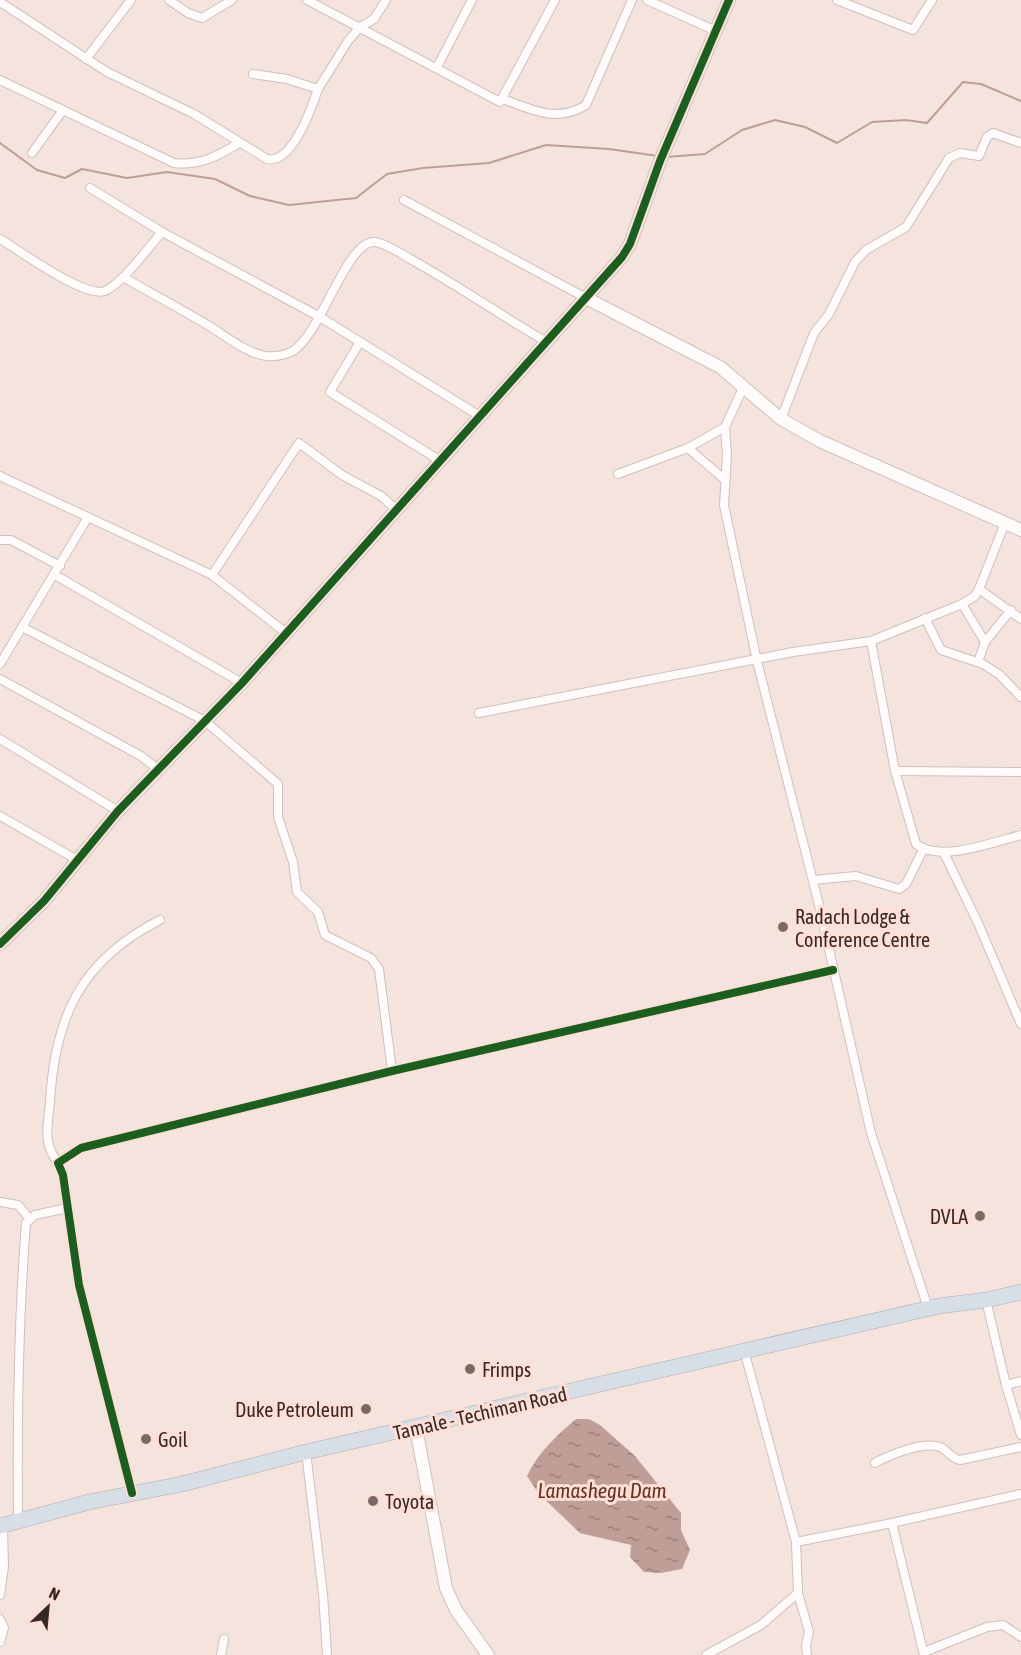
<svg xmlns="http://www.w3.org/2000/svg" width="1021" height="1655" viewBox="0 0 1021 1655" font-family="'Asap Condensed',sans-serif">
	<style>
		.water { fill: url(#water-ripples) }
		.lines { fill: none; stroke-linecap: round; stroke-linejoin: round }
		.stream { stroke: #be9e96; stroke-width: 2 }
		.street-casing { stroke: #cec0bc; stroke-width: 10 }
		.secondary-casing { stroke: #cec0bc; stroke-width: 14 }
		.highway-casing { stroke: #ababb1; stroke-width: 16 }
		.street { stroke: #fefbfa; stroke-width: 8 }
		.secondary { stroke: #fefbfa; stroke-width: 12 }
		.highway { stroke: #d8dee5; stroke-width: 15 }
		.cycleway-casing { stroke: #feded5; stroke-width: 11 }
		.cycleway { stroke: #1b5e20; stroke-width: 8 }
		.poi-dot { fill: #786a66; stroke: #feded5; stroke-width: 2 }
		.labels { text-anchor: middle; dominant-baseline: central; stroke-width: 6; stroke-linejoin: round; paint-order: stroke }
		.poi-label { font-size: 20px; fill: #352926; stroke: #feded5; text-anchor: start }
		.street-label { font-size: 20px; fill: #352926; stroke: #feded5 }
		.water-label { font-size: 21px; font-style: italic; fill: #663225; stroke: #feded5 }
	</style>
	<defs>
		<pattern id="water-ripples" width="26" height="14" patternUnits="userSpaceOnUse" patternTransform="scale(1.5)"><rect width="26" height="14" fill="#be9e96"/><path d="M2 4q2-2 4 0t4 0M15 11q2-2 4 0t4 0" fill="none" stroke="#9b817a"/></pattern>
	</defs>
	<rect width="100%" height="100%" fill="#f5e3de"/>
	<!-- water -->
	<path class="water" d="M576 1419H589L600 1425 635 1456 681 1513V1530L690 1550 682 1569 661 1573 644 1572 630 1557 631 1545 580 1533 539 1494 527 1476C538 1453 556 1436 576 1419Z"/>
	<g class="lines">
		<!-- stream -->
		<g class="stream">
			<polyline points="0,143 37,170 65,178 82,169 127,178 167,172 215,179 250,196 289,205 356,198 387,174 423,168 489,163 546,145 609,149 658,156"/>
			<polyline points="666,157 705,154 742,130 775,120 805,127 837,143 872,122 906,120 927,123 963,82 981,84 1021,101"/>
		</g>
		<defs>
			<g id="street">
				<polyline points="169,0 188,13 202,18 232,0"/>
				<polyline points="307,0 500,102 555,0"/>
				<polyline points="647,0 716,31"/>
				<polyline points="837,0 913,30 932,0"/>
				<path d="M0 2 107 72 194 114 267 159C292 165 312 107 318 89"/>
				<polyline points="86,59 131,0"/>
				<polyline points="437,67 472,0"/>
				<polyline points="253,74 287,79 318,89 348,41 360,27 374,19 386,0"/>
				<path d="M0 80 174 163C200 166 218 156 239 143"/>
				<path d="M503 99C532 110 558 123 586 105L632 0"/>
				<polyline points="32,153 63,110"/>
				<polyline points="90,188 162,232"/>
				<polyline points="404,200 586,298"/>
				<path d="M0 239C19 250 89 302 107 290 124 281 148 248 162 232L320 317 478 415"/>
				<path d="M123 277C151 293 179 308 206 324 225 335 245 353 266 356 275 357 285 355 293 351 321 334 347 239 375 242 388 244 401 254 412 260 457 285 500 315 545 341"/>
				<polyline points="360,342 330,392 439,460"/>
				<polyline points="743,388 725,427 727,455 724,505 757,661 818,901 871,1133 928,1308"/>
				<polyline points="781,419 814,333 829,314 855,262 866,250 906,227 949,158 960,153 979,156 987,137 993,133 1021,143"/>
				<polyline points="688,448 724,479"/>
				<polyline points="618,474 688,448 725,427"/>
				<polyline points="0,476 212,575 286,633"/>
				<polyline points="0,540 11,540 60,566"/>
				<polyline points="55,575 242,683"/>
				<polyline points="212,575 299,443 342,475 381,496 396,509"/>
				<polyline points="979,589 1021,619"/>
				<polyline points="962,604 985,642"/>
				<polyline points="925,618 941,650 983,664 1000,675 1021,697"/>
				<polyline points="22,627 205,721 278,784 278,817 293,862 297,892 318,912 325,935 371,958 379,969 392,1071"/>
				<path d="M871 641 895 771 916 844C940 863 993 842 1021 835"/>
				<polyline points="978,662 985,642 1011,610"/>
				<polyline points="0,664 88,517"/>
				<polyline points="0,679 141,756 159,770"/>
				<polyline points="479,713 793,652 871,641 962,604 975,596 979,589 1005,523"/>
				<polyline points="0,739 118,811"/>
				<polyline points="895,771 1021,772"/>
				<polyline points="0,816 79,861"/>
				<polyline points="944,853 978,923 1021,1024"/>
				<polyline points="813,880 856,876 899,889 906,884 923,850"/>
				<path d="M58 1163C42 1142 48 1126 50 1102 55 1016 81 960 160 920"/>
				<polyline points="0,1202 18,1205 29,1218"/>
				<polyline points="986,1300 1006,1385 1021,1435"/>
				<polyline points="1006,1385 1021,1381"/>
				<polyline points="306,1452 323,1594 327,1655"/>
				<path d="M875 1463C889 1455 923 1441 940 1447 948 1450 951 1459 960 1460L1021 1447"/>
				<polyline points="132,1493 79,1285 63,1175 58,1163 81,1148 392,1071 833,970"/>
				<path d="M18 1521C17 1421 18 1323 26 1223L35 1215 67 1208"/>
				<polyline points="892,1523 1021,1494"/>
				<polyline points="796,1542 892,1523 924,1655"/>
				<polyline points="798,1593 809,1632 806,1645 807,1655"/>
				<polyline points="0,1595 4,1567 3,1525"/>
				<polyline points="0,1619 4,1628 0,1642"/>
				<polyline points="924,1652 987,1627 1003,1625 1021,1637"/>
				<polyline points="221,1655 224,1639"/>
				<polyline points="706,1655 761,1625 798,1593 796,1542 744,1350"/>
			</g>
			<g id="secondary">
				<polyline points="586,298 720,367 781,419 820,441 1021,530"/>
				<polyline points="0,944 44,901 118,811 242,683 622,257 630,244 660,161 729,0"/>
				<polyline points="416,1428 446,1588 456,1610 488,1655"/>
			</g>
			<polyline id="highway" points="0,1526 89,1502 182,1484 306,1452 939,1306 986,1300 1021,1292"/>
		</defs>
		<!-- street casing -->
		<use href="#street" class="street-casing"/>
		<!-- secondary casing -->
		<use href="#secondary" class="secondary-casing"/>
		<!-- highway casing -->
		<use href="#highway" class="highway-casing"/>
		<!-- street -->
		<use href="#street" class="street"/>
		<!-- secondary -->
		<use href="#secondary" class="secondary"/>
		<!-- highway -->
		<use href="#highway" class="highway"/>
		<defs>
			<g id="cycleway">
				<polyline points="0,944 44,901 118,811 242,683 622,257 630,244 660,161 729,0"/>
				<polyline points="132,1493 79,1285 63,1175 58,1163 81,1148 392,1071 833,970"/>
			</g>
		</defs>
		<!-- cycleway casing -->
		<use href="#cycleway" class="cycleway-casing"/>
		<!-- cycleway -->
		<use href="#cycleway" class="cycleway"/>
	</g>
	<!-- markers -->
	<g class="poi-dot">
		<circle cx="783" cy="927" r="6"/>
		<circle cx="980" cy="1216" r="6"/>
		<circle cx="470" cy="1369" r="6"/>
		<circle cx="366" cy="1409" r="6"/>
		<circle cx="146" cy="1439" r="6"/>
		<circle cx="373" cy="1501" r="6"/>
	</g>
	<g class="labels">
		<!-- poi labels -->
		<g class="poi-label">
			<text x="795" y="916">Radach Lodge &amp;<tspan x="795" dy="23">Conference Centre</tspan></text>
			<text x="968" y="1216" text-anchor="end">DVLA</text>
			<text x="482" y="1369">Frimps</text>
			<text x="354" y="1409" text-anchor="end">Duke Petroleum</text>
			<text x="158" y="1439">Goil</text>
			<text x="385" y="1501">Toyota</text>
		</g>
		<!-- street labels -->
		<g class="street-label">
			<text transform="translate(480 1413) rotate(-13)">Tamale - Techiman Road</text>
		</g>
		<!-- water labels -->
		<g class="water-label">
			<text x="602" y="1490">Lamashegu Dam</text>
		</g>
	</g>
	<!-- north arrow -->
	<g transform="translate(48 1607) rotate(26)" stroke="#feded5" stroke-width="4.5" paint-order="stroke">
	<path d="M0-4.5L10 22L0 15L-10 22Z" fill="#352926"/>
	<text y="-9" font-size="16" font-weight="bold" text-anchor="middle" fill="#352926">N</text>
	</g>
</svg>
